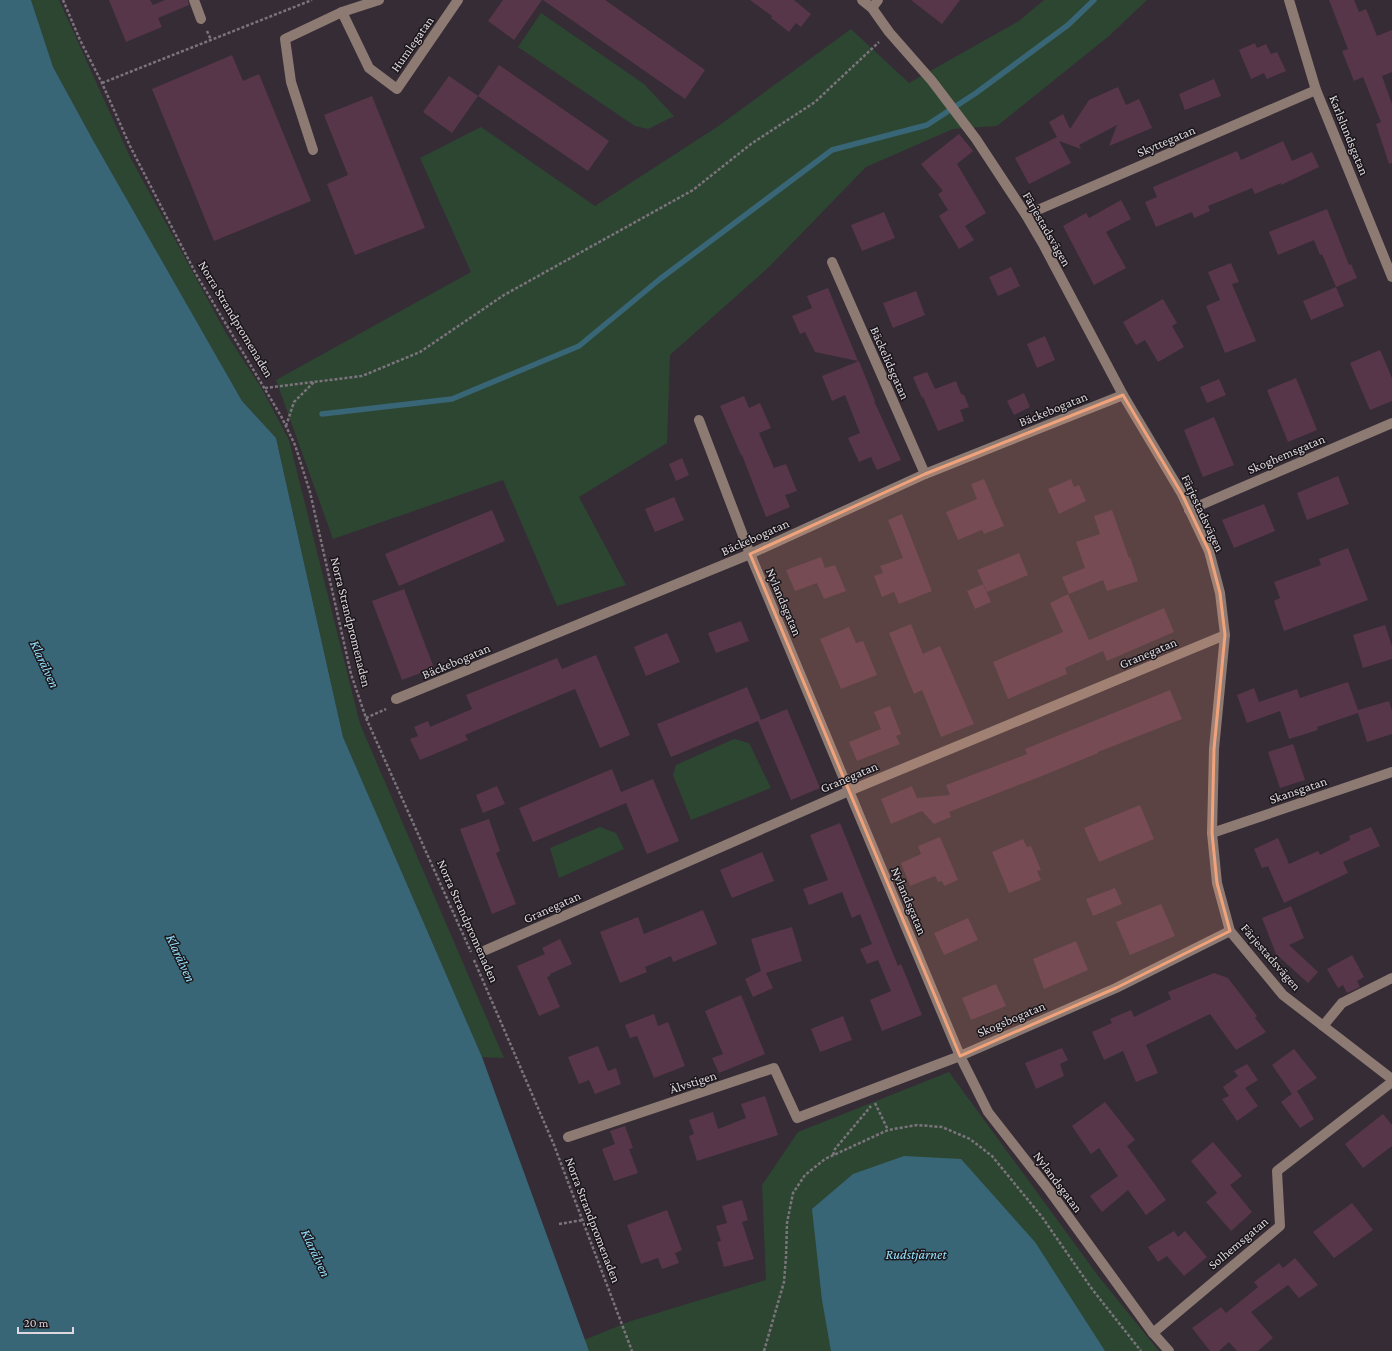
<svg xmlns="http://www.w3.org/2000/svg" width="1392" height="1351" viewBox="0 0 1392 1351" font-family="'Crimson Pro',serif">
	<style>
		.green { fill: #2d4632 }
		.water { fill: #396677 }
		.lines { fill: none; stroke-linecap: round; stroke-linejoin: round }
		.stream { stroke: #396677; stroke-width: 5.5 }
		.building { fill: #58364a }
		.path { stroke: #7c747c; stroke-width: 2.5; stroke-dasharray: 3 2; stroke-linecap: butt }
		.minor { stroke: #8d7a73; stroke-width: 10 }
		.marked { fill: #f0a27a; fill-opacity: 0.2; stroke: #f0a27a; stroke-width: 3; stroke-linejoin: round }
		.labels { text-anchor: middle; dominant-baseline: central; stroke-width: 3; stroke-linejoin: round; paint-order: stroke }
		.street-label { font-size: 13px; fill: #ded8de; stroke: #1a161a }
		.water-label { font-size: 14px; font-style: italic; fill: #93e1fe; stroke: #1a161a }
	</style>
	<rect width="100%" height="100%" fill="#352c35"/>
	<!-- green -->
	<g class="green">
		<polygon points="31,0 59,0 130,157 227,335 262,389 289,440 360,724 504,1058 482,1057 343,737 276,438 242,401 94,142 53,67"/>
		<polygon points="1044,0 1147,0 1109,36 997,126 953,129 866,167 769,267 670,355 667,443 579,497 626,585 557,606 503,480 333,539 276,380 471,272 420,158 481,127 595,206 717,127 851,29 909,83 1019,21"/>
		<polygon points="541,13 644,84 674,116 648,129 635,126 518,47"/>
		<polygon points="734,739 749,743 771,788 691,820 673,775 676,765"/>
		<polygon points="600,827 616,833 624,849 559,878 550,848"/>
		<polygon points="949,1072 1099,1277 1159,1351 589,1351 584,1340 631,1321 766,1280 762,1185 798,1132"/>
	</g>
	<!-- water -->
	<g class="water">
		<polygon points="0,0 31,0 53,67 94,142 242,401 276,438 343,737 482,1057 589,1351 0,1351"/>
		<polygon points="904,1156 961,1159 1035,1242 1105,1351 831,1351 822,1300 812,1209 853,1174"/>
	</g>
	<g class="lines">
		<!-- stream -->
		<polyline class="stream" points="322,414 452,399 579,346 660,279 832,150 927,125 976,93 1068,25 1094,0"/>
	</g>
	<!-- building -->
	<g class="building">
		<polygon points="109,0 150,0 153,5 165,0 188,0 189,5 158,18 162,27 126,42"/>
		<polygon points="503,0 542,0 514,40 488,21"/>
		<polygon points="543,0 605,0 705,70 685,99"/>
		<polygon points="750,0 794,0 811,14 801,27 796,23 789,32 771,18 772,16"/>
		<polygon points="911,0 960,0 942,24"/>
		<polygon points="1329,0 1354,0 1359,12 1366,9 1377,36 1392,30 1392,72 1382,76 1392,104 1392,163 1389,164 1376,124 1381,122 1363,77 1354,81 1342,51 1348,49"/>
		<polygon points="1255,43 1257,48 1266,44 1271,54 1277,52 1286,71 1267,79 1264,73 1251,79 1239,50"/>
		<polygon points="232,55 243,81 259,74 311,201 214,241 152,89"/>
		<polygon points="499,65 609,141 588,171 478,96"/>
		<polygon points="449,76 478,96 452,133 423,112"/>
		<polygon points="1214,79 1221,96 1185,110 1179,94"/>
		<polygon points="1118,87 1126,105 1139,99 1152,128 1109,146 1117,125 1079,145 1081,149 1059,141 1071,163 1029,184 1015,158 1057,137 1049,122 1063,114 1070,129 1089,100"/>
		<polygon points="372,96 425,228 355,255 327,184 348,175 324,115"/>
		<polygon points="959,134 973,151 957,164 986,213 965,226 974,240 959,249 939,216 948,210 938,194 943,191 921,164"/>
		<polygon points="1283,141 1292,161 1312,152 1319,167 1281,185 1281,183 1255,194 1252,188 1208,206 1210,211 1194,218 1192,212 1156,227 1145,202 1157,197 1153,187 1237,151 1241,160"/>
		<polygon points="1121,200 1131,219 1106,232 1126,268 1094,285 1063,226 1086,213 1089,218"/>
		<polygon points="1327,209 1349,265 1351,264 1357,278 1336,287 1322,254 1320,255 1314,240 1278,255 1269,232"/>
		<polygon points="884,212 895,238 862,251 851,225"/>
		<polygon points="1231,263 1239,282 1232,284 1256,341 1225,353 1206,306 1220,300 1208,272"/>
		<polygon points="1011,267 1020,286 998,296 989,277"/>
		<polygon points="1336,287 1344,306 1311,320 1303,301"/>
		<polygon points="828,288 858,361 815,352 805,332 800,334 792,316 812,308 807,296"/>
		<polygon points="916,291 925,315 893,328 883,303"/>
		<polygon points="1163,299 1177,323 1172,326 1184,347 1158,362 1145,340 1136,345 1123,322"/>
		<polygon points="1045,336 1055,360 1037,368 1027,344"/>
		<polygon points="1380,350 1392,378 1392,401 1370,410 1350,363"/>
		<polygon points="859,361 875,401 874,401 901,460 877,470 871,457 859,462 848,438 860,433 845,395 832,401 822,376"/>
		<polygon points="927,372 935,389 956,381 961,394 964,395 969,407 960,410 964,421 938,431 923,397 922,398 913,377"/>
		<polygon points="1296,378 1317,430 1288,442 1267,390"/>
		<polygon points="1219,379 1226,395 1207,403 1200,387"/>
		<polygon points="1024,393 1030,407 1014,415 1007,401"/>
		<polygon points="744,396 749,408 760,403 771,428 759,433 774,468 786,464 797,491 785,495 790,507 766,517 742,455 741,455 720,406"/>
		<polygon points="1214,417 1234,465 1203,477 1184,430"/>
		<polygon points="682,458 689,475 676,481 669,464"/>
		<polygon points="1338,476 1349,504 1307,520 1297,493"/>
		<polygon points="984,479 1004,526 984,534 982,530 958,540 946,512 977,499 971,484"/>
		<polygon points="1071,479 1074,487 1079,485 1086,501 1059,514 1048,489"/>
		<polygon points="674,497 684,520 655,532 645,509"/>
		<polygon points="1264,504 1275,531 1234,548 1222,520"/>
		<polygon points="492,510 505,541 399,586 385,554"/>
		<polygon points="1112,510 1129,558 1130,557 1138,581 1107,591 1103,580 1069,594 1062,577 1085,568 1076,542 1100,534 1094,516"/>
		<polygon points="902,514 932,591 899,604 894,592 882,597 874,576 883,573 880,566 903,558 888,520"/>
		<polygon points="1348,548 1368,600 1284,631 1274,601 1280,598 1274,582 1321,565 1319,559"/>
		<polygon points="1019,553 1028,575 987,592 977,570"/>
		<polygon points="821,557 825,568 835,565 846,591 824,599 817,583 795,591 786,570"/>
		<polygon points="983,584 991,602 975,609 967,591"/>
		<polygon points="404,589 434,668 402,680 372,601"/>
		<polygon points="1068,594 1089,640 1164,608 1174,632 1107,661 1103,651 1065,668 1067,674 1008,699 993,662 1063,632 1050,603"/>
		<polygon points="741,621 749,641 716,653 708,633"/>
		<polygon points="911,624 923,654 940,646 974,724 941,737 922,690 914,694 889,633"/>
		<polygon points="1385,625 1392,646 1392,659 1363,668 1353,635"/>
		<polygon points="849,627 856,643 863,641 877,675 841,689 820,639"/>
		<polygon points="667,633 680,662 646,676 634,647"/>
		<polygon points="596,655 630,735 600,748 575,689 465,735 468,740 420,760 410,739 418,736 414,727 428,721 430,727 472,709 466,695 557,658 562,669"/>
		<polygon points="1348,682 1358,710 1389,701 1392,711 1392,734 1367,742 1358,713 1317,727 1318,730 1289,739 1280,711 1247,723 1237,695 1254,688 1259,702 1297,689 1300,698"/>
		<polygon points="747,687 761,720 787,709 820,788 791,800 758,721 671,757 657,724"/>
		<polygon points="1170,690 1182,719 1098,752 1098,753 1037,778 949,812 951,817 934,824 922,811 891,824 881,799 912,786 917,798 950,795 946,785 1027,754 1025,749"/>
		<polygon points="890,706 901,734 896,736 900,744 857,761 849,742 881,729 874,712"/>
		<polygon points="1293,744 1305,780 1280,788 1268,752"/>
		<polygon points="612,769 621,792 653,779 679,841 647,854 626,803 533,842 519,808"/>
		<polygon points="497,786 505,804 483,813 476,795"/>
		<polygon points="1140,805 1154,839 1099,862 1084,828"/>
		<polygon points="489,819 500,851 496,853 516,904 492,914 460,829"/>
		<polygon points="840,823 898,966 901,964 922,1015 882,1031 870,1000 891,991 878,960 867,964 860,949 872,944 860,914 852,918 842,892 809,905 803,889 828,880 810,835"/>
		<polygon points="1371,827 1380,846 1343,862 1348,873 1284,903 1268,866 1262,868 1254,849 1278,838 1289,864 1318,851 1320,855 1350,840 1349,836"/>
		<polygon points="940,837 958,880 944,886 942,881 938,882 935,876 910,886 901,863 921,854 918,846"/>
		<polygon points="1023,839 1027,847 1031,846 1041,870 1037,871 1041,880 1009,893 992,852"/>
		<polygon points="762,852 774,881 732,898 720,870"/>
		<polygon points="1115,888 1122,904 1093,916 1086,899"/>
		<polygon points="1161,904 1175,936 1130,955 1116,922"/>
		<polygon points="1291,906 1304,938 1289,945 1318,972 1308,983 1276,954 1262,918"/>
		<polygon points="703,910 717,944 673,962 671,956 645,967 647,972 620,983 600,932 638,917 644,934"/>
		<polygon points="968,918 978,940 944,955 934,933"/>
		<polygon points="792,927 802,961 766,973 773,988 753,997 745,979 761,971 751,939"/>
		<polygon points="560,939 572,964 550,974 550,976 547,977 560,1007 539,1016 517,966 545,954 542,948"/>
		<polygon points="1076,941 1088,970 1044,989 1033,959"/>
		<polygon points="1352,955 1364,977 1357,981 1360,987 1347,993 1343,985 1338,988 1327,969"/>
		<polygon points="1214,973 1228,978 1257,1016 1255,1018 1266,1032 1236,1050 1210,1014 1146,1045 1158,1073 1136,1082 1123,1051 1104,1060 1092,1032 1112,1023 1110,1019 1131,1010 1134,1017 1171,999 1168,992"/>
		<polygon points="996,984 1006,1006 971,1020 962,998"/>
		<polygon points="741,995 765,1054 719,1073 712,1058 723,1054 705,1011"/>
		<polygon points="654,1014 658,1026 668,1022 685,1066 654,1078 637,1036 630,1038 625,1025"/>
		<polygon points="843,1016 852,1040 820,1052 811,1029"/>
		<polygon points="598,1046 608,1071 616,1068 621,1084 595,1094 589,1080 579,1084 568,1057"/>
		<polygon points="1062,1048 1068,1060 1060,1064 1064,1076 1036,1089 1025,1063"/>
		<polygon points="1294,1049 1317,1078 1297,1091 1314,1119 1300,1128 1281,1102 1293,1093 1292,1094 1272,1065"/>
		<polygon points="1247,1064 1258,1080 1245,1088 1258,1106 1237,1121 1222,1099 1229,1096 1223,1087 1238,1076 1234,1071"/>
		<polygon points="765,1096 778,1135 697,1161 689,1136 694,1134 689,1120 713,1112 718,1129 746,1118 741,1104"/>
		<polygon points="1105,1102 1135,1140 1127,1146 1166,1200 1146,1215 1128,1190 1102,1212 1090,1196 1118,1176 1099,1148 1091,1154 1072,1126"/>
		<polygon points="1383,1114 1392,1125 1392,1146 1363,1168 1345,1144"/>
		<polygon points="625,1126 633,1148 629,1149 638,1173 614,1181 602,1149 615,1144 610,1131"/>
		<polygon points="1213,1142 1242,1176 1230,1185 1252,1212 1231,1231 1206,1202 1217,1193 1191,1161"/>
		<polygon points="742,1200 748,1220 742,1222 754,1259 724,1267 717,1242 721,1241 716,1226 727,1223 722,1206"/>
		<polygon points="1352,1203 1373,1230 1334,1258 1313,1232"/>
		<polygon points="667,1210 682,1250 675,1253 679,1263 662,1269 658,1258 641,1264 627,1225"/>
		<polygon points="1174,1231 1178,1237 1185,1231 1207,1257 1184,1276 1167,1256 1158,1262 1148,1247"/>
		<polygon points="1295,1258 1318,1285 1299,1298 1288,1285 1251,1312 1273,1338 1258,1351 1237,1351 1229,1342 1219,1351 1210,1351 1192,1328 1221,1307 1226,1313 1258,1287 1254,1282 1279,1263 1283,1268"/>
	</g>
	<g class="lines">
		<!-- path -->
		<g class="path">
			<polyline points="63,0 80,40 102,83 130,146 164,212 196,274 281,416 295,445 310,492 351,674 366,718 471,952"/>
			<polyline points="207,31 211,40"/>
			<polyline points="102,83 312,0"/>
			<polyline points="265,388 362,376 420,352 504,295 693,190 751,144 815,102 879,42"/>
			<polyline points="286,426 294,402 314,382"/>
			<polyline points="366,718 386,709"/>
			<polyline points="474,960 554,1145 632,1351"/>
			<polyline points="875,1103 888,1130"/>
			<polyline points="833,1155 835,1149 871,1106"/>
			<polyline points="559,1224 583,1220"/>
			<polyline points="764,1351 784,1282 786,1257 787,1223 793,1193 805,1175 825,1159 888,1130 917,1125 942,1127 970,1139 992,1156 1042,1217 1092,1289 1141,1351"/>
		</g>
		<!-- minor -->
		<g class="minor">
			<polyline points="194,0 201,19"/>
			<polyline points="379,0 342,12 369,68 397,89 458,0"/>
			<polyline points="862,0 872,8 889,32 932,81 976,139 1026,215 1043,244 1123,395 1182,494 1209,551 1220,593 1225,635 1214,749 1212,833 1217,883 1230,931 1283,995 1392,1079"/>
			<polyline points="1289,0 1316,90 1392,277"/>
			<polyline points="872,8 878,0"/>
			<polyline points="313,150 291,82 285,39 342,12"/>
			<polyline points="1026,215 1316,90"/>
			<polyline points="832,262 925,474"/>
			<polyline points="699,420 750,554 849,791 960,1056 988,1112 1049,1190 1153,1333 1169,1351"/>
			<polyline points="1189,510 1392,423"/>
			<polyline points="396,699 750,554 925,474 1123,395"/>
			<polyline points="1212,833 1392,772"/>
			<polyline points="486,950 849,791 1225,635"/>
			<polyline points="1323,1026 1342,1003 1392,978"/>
			<polyline points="568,1137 774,1068 797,1118 960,1056 1116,988 1230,931"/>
			<polyline points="1153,1333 1280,1226 1277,1171 1392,1082"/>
		</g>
	</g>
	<!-- marked area -->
	<path class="marked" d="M1123 395 1182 494 1209 551 1220 593 1225 635 1214 749 1212 833 1217 883 1230 931 1116 988 960 1056 750 554 925 474Z"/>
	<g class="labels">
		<!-- street labels -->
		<g class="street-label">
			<text transform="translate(412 44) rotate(-55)">Humlegatan</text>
			<text transform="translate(1349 135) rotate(68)">Karlslundsgatan</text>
			<text transform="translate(1166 141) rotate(-23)">Skyttegatan</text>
			<text transform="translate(1047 229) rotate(60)">Färjestadsvägen</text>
			<text transform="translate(236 319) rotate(59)">Norra Strandpromenaden</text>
			<text transform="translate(890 363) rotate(66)">Bäckelidsgatan</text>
			<text transform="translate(1053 409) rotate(-22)">Bäckebogatan</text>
			<text transform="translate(1286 454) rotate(-23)">Skoghemsgatan</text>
			<text transform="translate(1203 513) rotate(65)">Färjestadsvägen</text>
			<text transform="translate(755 537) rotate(-24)">Bäckebogatan</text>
			<text transform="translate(784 602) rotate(67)">Nylandsgatan</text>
			<text transform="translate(351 622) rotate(76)">Norra Strandpromenaden</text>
			<text transform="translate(1148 653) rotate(-23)">Granegatan</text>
			<text transform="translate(456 661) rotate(-23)">Bäckebogatan</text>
			<text transform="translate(849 777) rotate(-23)">Granegatan</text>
			<text transform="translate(1298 790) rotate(-19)">Skansgatan</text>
			<text transform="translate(909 901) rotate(67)">Nylandsgatan</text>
			<text transform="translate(552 907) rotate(-24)">Granegatan</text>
			<text transform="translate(468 921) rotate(66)">Norra Strandpromenaden</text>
			<text transform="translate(1271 957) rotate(49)">Färjestadsvägen</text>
			<text transform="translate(1011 1019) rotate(-23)">Skogsbogatan</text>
			<text transform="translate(693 1082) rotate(-18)">Älvstigen</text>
			<text transform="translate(1058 1182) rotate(53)">Nylandsgatan</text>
			<text transform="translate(593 1220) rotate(69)">Norra Strandpromenaden</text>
			<text transform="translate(1238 1243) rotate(-40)">Solhemsgatan</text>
		</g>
		<!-- water labels -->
		<g class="water-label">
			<text transform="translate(45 664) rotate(65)">Klarälven</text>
			<text transform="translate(181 958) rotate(65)">Klarälven</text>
			<text transform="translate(316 1253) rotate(65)">Klarälven</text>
			<text x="916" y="1254">Rudstjärnet</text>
		</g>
	</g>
	<!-- scale -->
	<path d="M18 1327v6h55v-6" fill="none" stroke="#ded8de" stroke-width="2"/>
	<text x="24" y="1327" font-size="12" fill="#ded8de" stroke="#1a161a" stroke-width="3" paint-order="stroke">20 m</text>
</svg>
